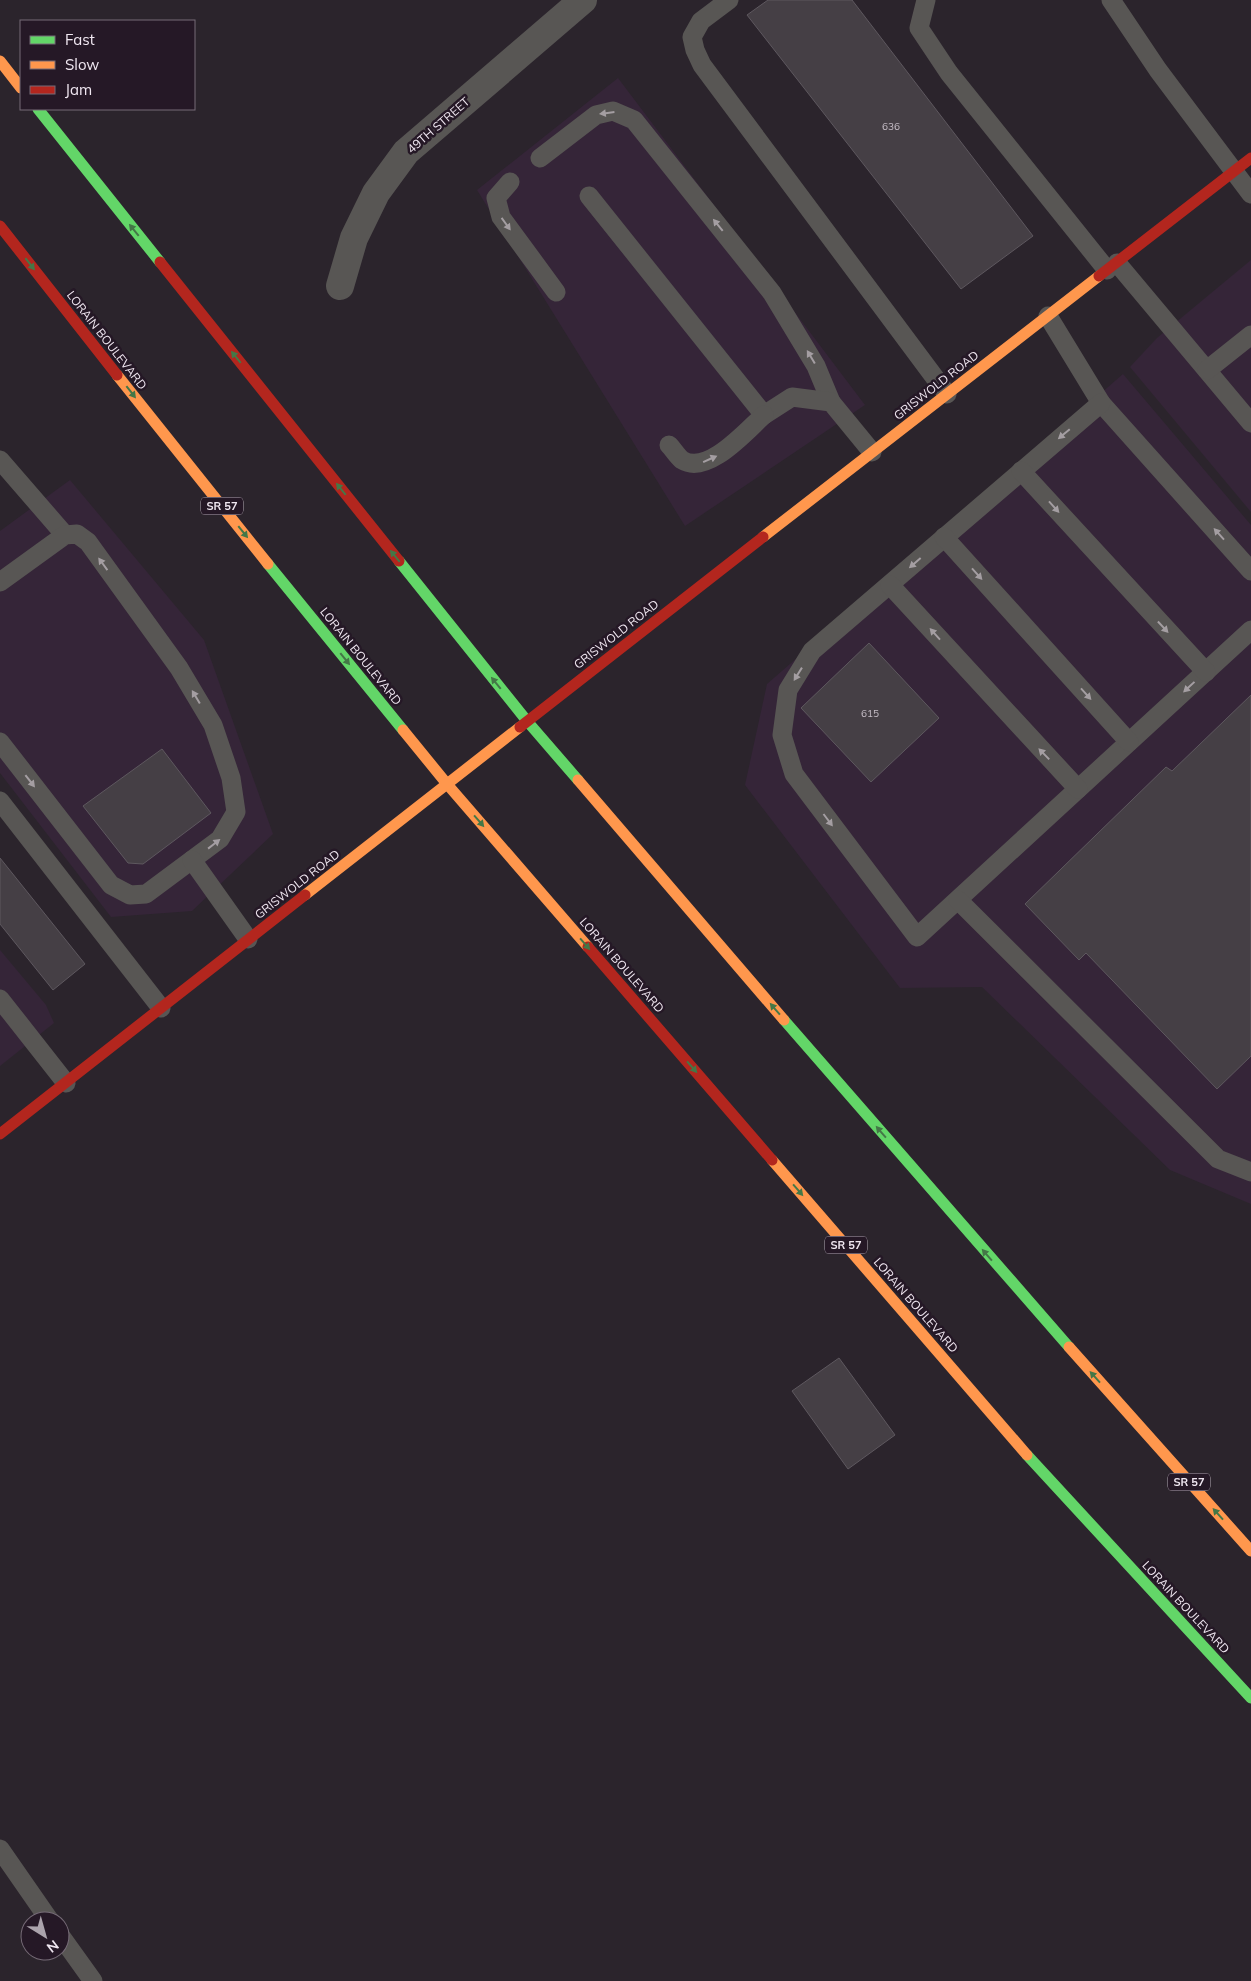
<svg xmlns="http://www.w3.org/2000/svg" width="1251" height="1981" viewBox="0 0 1251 1981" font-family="Mulish,sans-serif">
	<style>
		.built { fill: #352538 }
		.building { fill: #453f45; stroke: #5e585f }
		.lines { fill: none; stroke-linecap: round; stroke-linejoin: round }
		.lane { stroke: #585654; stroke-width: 19 }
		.street { stroke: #585654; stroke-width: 28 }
		.fast { stroke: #63d668; stroke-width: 11 }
		.slow { stroke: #ff974d; stroke-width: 11 }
		.jam { stroke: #b3261e; stroke-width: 11 }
		.oneway { fill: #a49ea2 }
		.oneway2 { fill: #447747 }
		.labels { text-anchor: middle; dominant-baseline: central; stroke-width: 5; stroke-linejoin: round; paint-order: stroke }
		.number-label { font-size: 10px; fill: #c5bdc6 }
		.shield { fill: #251826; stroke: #b3a9b4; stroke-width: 1 }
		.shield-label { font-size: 11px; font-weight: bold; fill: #f0e7f1 }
		.street-label { font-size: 12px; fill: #f0e7f1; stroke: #251826 }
	</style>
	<rect width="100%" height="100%" fill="#2b242c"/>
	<!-- built -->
	<g class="built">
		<polygon points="618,78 865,405 685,526 477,190"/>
		<polygon points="1251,260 1251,512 1130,367 1157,338"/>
		<polygon points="1123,374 1251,525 1251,1204 1170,1170 982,987 900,988 745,785 767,684"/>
		<polygon points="70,480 204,640 273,834 192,911 111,917 0,773 0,531"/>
		<polygon points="0,950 46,1005 54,1023 0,1066"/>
	</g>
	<!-- building -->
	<g class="building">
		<polygon points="768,0 852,0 1033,236 961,289 747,15"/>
		<polygon points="869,643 939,718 871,782 801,708"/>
		<polygon points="1251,695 1251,1056 1217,1089 1086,953 1079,960 1025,904 1166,767 1172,771"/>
		<polygon points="162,749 211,813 143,864 128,863 83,806"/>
		<polygon points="0,858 85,964 53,990 0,924"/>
		<polygon points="839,1358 895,1435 848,1469 792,1391"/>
	</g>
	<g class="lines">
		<!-- lane -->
		<g class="lane">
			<polyline points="729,0 701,21 692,37 695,50 702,65 947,394"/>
			<polyline points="926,0 919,28 949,73 1107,270"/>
			<polyline points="1111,0 1158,70 1251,194"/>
			<polyline points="540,158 596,115 613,111 634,120 772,293 816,366 831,402"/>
			<polyline points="510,182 496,198 501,217 556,292"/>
			<polyline points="589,196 764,415 792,397 831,402 872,452"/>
			<polyline points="1117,263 1251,423"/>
			<polyline points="1048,316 1101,403 1251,571"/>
			<polyline points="1207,370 1251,335"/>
			<polyline points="1101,403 812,651 788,690 782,735 794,774 917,937 1251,630"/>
			<path d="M669 445C673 449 677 456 682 460 708 476 747 430 764 415"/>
			<polyline points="0,460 65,535"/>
			<polyline points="1021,471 1206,672"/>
			<polyline points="944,537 1129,742"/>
			<polyline points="0,582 65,535 77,534 88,542 179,668 213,725 231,778 236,812 220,839 146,894 130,895 111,885 0,742"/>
			<polyline points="890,585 1078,789"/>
			<polyline points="0,801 161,1008"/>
			<polyline points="192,860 248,939"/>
			<polyline points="958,900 1218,1159 1251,1172"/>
			<polyline points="0,999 66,1083"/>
			<polyline points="0,1849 50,1921"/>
			<polyline points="60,1935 93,1981"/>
		</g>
		<!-- street -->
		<polyline class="street" points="340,286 354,238 376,193 406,152 583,0"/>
		<!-- fast -->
		<g class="fast">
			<polyline points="38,109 160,262"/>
			<polyline points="399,561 527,721 578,780"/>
			<polyline points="268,564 403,730"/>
			<polyline points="784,1020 1069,1347"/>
			<polyline points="1027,1455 1251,1698"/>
		</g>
		<!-- slow -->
		<g class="slow">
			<polyline points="0,61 21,88"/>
			<polyline points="117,375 268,564"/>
			<polyline points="763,537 1099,276"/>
			<polyline points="403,730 447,784 588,947"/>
			<polyline points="578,780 784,1020"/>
			<polyline points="305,895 520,727"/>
			<polyline points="772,1160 1027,1455"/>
			<polyline points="1069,1347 1251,1551"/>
		</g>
		<!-- jam -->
		<g class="jam">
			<polyline points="0,226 117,375"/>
			<polyline points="160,262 399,561"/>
			<polyline points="1099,276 1251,158"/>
			<polyline points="520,727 763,537"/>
			<polyline points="588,947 772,1160"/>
			<polyline points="0,1134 305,895"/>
		</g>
	</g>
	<!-- one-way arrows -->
	<defs><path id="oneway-solid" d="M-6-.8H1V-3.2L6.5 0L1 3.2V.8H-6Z" transform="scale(1.25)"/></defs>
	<g class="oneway">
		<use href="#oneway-solid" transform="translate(607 113) rotate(173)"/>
		<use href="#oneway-solid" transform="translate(506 224) rotate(54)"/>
		<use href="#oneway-solid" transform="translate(718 225) rotate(-129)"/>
		<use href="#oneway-solid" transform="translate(811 357) rotate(-121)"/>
		<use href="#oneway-solid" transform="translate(1064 434) rotate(140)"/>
		<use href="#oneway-solid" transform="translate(710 459) rotate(-24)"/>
		<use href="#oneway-solid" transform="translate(1054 507) rotate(48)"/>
		<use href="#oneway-solid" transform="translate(1219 534) rotate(-132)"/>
		<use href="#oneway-solid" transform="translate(915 563) rotate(139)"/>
		<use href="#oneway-solid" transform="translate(103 564) rotate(-126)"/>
		<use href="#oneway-solid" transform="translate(977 574) rotate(48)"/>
		<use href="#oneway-solid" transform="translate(1163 627) rotate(47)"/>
		<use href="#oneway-solid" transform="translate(935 634) rotate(-132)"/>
		<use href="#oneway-solid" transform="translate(798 674) rotate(122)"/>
		<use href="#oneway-solid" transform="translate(1189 687) rotate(137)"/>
		<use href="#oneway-solid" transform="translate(1086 694) rotate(48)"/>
		<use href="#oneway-solid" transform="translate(196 697) rotate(-121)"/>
		<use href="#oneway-solid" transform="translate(1044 754) rotate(-134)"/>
		<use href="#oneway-solid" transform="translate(30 781) rotate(52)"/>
		<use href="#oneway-solid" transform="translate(828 820) rotate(53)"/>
		<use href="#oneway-solid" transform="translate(214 844) rotate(-38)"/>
	</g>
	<g class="oneway2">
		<use href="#oneway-solid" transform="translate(134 230) rotate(-129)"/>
		<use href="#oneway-solid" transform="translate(30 264) rotate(52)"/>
		<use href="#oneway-solid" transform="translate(236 357) rotate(-129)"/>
		<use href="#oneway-solid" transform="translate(131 392) rotate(52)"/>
		<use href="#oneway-solid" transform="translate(341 489) rotate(-129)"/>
		<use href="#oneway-solid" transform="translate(243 532) rotate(51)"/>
		<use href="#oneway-solid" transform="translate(395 556) rotate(-129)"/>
		<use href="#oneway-solid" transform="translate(345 659) rotate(51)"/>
		<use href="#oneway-solid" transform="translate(496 683) rotate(-129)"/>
		<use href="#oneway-solid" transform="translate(479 821) rotate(49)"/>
		<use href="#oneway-solid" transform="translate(585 944) rotate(49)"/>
		<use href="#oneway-solid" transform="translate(775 1009) rotate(-131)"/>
		<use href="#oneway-solid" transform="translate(692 1067) rotate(49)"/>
		<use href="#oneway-solid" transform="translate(881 1132) rotate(-131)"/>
		<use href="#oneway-solid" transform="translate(798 1190) rotate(49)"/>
		<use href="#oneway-solid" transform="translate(987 1255) rotate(-131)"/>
		<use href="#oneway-solid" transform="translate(1095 1377) rotate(-132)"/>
		<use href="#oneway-solid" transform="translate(1218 1514) rotate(-132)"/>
	</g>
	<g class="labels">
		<!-- number labels -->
		<g class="number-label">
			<text x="891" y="126">636</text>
			<text x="870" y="713">615</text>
		</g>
		<!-- shield labels -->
		<g class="shield">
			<rect x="201" y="497.5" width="42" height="17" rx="4"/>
			<rect x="825" y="1236.5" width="42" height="17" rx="4"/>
			<rect x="1168" y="1473.5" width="42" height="17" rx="4"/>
		</g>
		<g class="shield-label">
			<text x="222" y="506">SR 57</text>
			<text x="846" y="1245">SR 57</text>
			<text x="1189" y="1482">SR 57</text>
		</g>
		<!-- street labels -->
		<g class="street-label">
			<text transform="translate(438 125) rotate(-41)">49TH STREET</text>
			<text transform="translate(107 340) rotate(52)">LORAIN BOULEVARD</text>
			<text transform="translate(936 385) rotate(-38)">GRISWOLD ROAD</text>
			<text transform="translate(616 634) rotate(-38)">GRISWOLD ROAD</text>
			<text transform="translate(361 656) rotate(51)">LORAIN BOULEVARD</text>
			<text transform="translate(297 884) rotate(-38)">GRISWOLD ROAD</text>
			<text transform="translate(622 965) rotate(49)">LORAIN BOULEVARD</text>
			<text transform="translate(916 1305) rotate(49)">LORAIN BOULEVARD</text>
			<text transform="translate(1186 1607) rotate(47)">LORAIN BOULEVARD</text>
		</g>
	</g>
	<!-- legend -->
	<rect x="20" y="20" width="175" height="90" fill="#251826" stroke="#766b77"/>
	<rect x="30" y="36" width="25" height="8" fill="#63d668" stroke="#766b77"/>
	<text x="65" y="45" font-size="15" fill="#f0e7f1">Fast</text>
	<rect x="30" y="61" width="25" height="8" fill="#ff974d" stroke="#766b77"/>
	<text x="65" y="70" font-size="15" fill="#f0e7f1">Slow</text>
	<rect x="30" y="86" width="25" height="8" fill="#b3261e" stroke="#766b77"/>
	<text x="65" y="95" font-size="15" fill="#f0e7f1">Jam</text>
	<!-- north arrow -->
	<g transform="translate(45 1936) rotate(143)"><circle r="24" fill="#251826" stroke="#766b77"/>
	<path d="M0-4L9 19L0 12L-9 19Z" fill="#aba3ac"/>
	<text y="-8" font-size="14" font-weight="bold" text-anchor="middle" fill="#f0e7f1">N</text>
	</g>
</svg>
